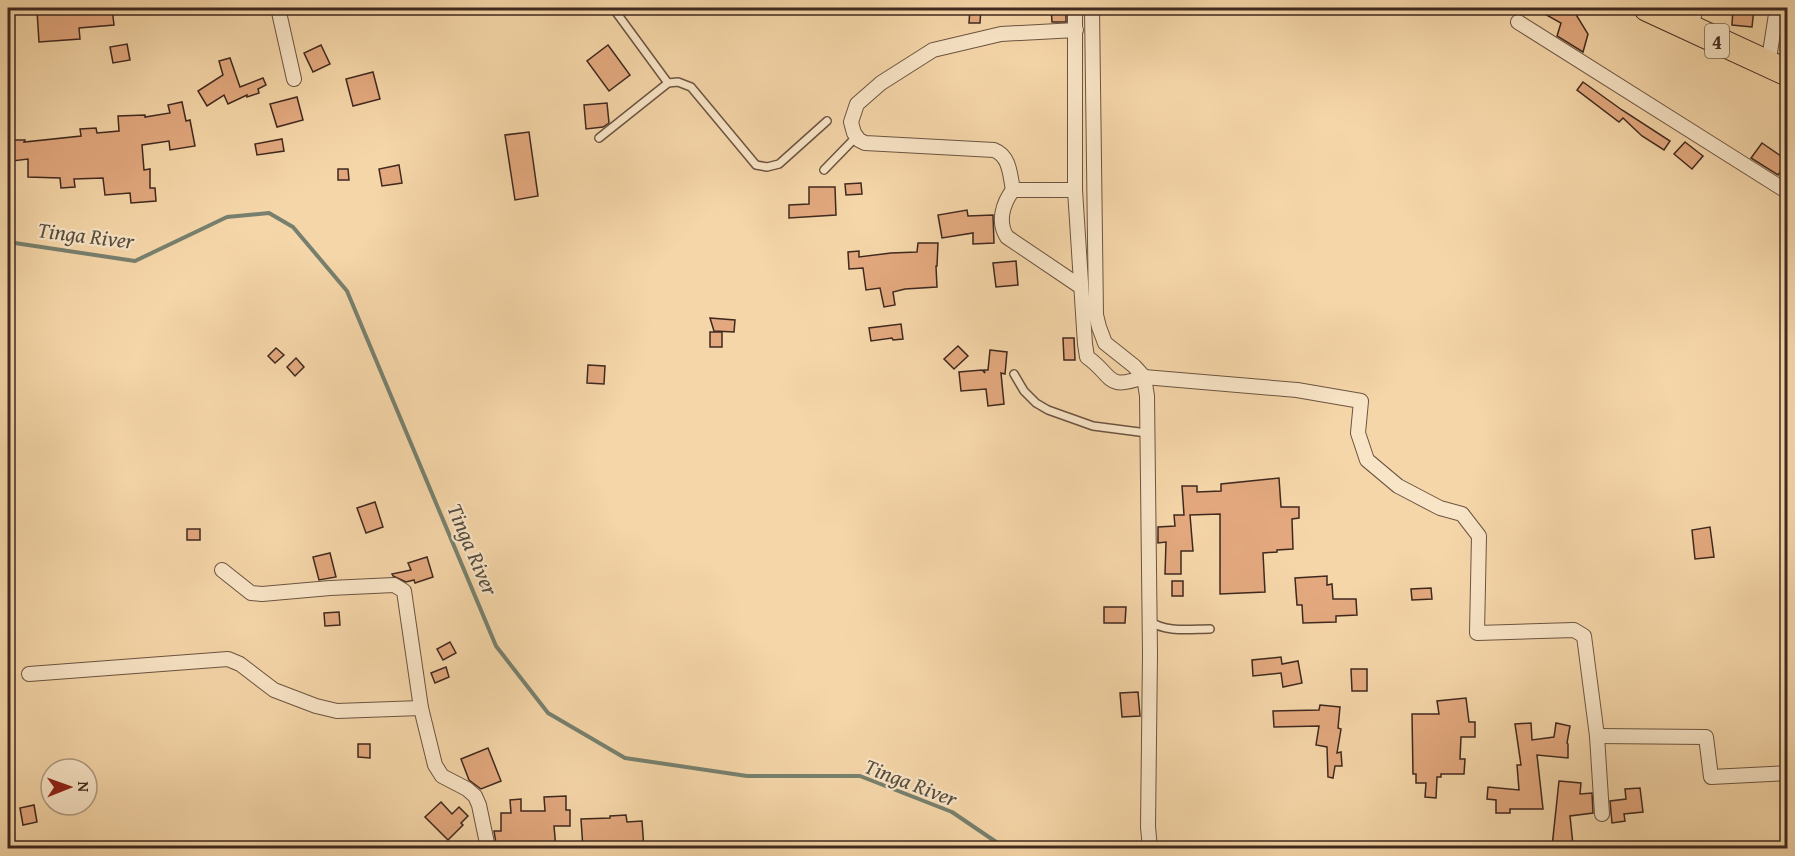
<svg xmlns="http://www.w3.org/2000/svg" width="1795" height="856" viewBox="0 0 1795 856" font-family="'Gentium Book Plus',serif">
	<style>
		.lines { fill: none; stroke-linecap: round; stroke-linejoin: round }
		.stream { stroke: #77806e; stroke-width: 4 }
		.building { fill: #e3a87e; stroke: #3f291f; stroke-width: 1.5 }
		.lane-casing { stroke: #6c5441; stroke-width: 10 }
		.street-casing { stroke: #6c5441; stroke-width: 16 }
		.highway-casing { stroke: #3f291f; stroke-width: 28 }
		.lane { stroke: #f8e4c6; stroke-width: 7 }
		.street { stroke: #f8e4c6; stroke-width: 14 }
		.highway { stroke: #f5d6a8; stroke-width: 26 }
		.labels { text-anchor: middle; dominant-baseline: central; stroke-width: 4.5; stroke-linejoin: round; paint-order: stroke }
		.shield { fill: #f8e4c6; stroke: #766151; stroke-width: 1.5 }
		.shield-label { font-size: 20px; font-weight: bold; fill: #3f291f }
		.water-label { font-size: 22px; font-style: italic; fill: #564d40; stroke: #f8e4c6 }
	</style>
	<rect width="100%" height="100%" fill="#f5d6a8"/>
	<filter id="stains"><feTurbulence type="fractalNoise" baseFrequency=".00333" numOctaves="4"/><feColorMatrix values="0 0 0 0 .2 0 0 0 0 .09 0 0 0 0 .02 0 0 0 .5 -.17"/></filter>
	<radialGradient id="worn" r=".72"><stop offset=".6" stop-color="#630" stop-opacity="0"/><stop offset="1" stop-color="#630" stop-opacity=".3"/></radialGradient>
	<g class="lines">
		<!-- stream -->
		<polyline class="stream" points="8,242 135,261 227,217 269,213 293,227 347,291 496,646 548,713 625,758 747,776 860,776 952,812 1005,848"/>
	</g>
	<!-- building -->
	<g class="building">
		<polygon points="80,8 112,8 114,25 79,28 80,39 39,42 37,11"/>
		<polygon points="970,8 981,8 980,23 969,23"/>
		<polygon points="1051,8 1066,8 1066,22 1052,22"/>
		<polygon points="1534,8 1572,8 1588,34 1583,52 1557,36 1561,23"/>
		<polygon points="1733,8 1754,8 1752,27 1732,25"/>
		<polygon points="127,44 130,60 113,63 110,47"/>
		<polygon points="321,45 330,64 313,72 304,53"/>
		<polygon points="608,45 630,75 609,91 587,61"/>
		<polygon points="230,58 240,87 263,78 266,85 258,89 259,93 247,97 247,95 228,104 224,95 207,106 198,91 223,75 219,61"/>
		<polygon points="373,72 380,99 353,106 346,79"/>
		<polygon points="1583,82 1622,110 1670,141 1664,150 1642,136 1623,118 1619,122 1577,90"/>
		<polygon points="297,97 303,120 277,127 270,104"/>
		<polygon points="182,102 186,121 190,120 195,146 170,150 169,141 142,145 144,170 150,169 150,188 155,188 156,201 131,203 130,193 105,195 103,178 74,179 75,187 61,188 60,178 28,177 28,159 12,161 12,140 25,140 24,142 81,136 80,129 96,128 97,133 119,131 118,116 145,115 145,117 170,113 168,105"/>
		<polygon points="607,103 609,123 603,127 586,129 584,105"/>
		<polygon points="529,132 538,196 515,200 505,135"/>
		<polygon points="282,139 284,151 257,155 255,144"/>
		<polygon points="1685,142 1703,156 1692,169 1674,154"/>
		<polygon points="1762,143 1788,161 1778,175 1751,158"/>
		<polygon points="399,165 402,183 382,186 379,169"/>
		<polygon points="338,169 348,169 349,180 338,180"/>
		<polygon points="861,183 862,194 846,195 845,184"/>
		<polygon points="809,187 835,187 836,215 789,218 789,205 809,204"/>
		<polygon points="967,210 968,216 993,215 994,243 973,244 973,233 942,238 938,215"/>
		<polygon points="918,243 938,243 937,266 936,266 937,287 905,289 893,292 895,305 884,307 880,288 866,290 863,268 849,269 848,252 859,251 859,257 891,253 917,252"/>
		<polygon points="1016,261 1018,285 996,287 993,263"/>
		<polygon points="710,318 735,320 734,332 714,331"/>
		<polygon points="901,324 903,339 893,340 892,338 871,341 869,328"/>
		<rect x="710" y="332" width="12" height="15"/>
		<polygon points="1063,338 1074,338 1075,360 1064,360"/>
		<polygon points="958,346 968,356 954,369 944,359"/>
		<polygon points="276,348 284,355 275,363 268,356"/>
		<polygon points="990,350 1007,352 1005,374 1001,373 1004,404 988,406 986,389 961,391 959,372 982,370 985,373 984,370 988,370"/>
		<polygon points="296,358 304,367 295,376 287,367"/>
		<polygon points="588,365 605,366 604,384 587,383"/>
		<polygon points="1279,478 1281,507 1299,507 1299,518 1292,519 1293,549 1277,550 1277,552 1263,553 1265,592 1220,594 1220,514 1190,515 1193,551 1181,551 1181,574 1165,574 1166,542 1158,543 1158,527 1175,526 1174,515 1184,515 1182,486 1197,486 1197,492 1221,491 1221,484"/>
		<polygon points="375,502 383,527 366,533 357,508"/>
		<polygon points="1710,527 1714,557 1695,559 1692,530"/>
		<rect x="187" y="529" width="13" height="11"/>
		<polygon points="330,553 336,577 319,580 313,557"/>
		<polygon points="427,557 433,577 415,583 414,580 406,582 393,576 392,574 411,570 408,563"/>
		<polygon points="1327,576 1327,585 1332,584 1333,599 1356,599 1357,615 1336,616 1336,622 1303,623 1302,605 1297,605 1295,578"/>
		<rect x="1172" y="581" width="11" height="15"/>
		<polygon points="1431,588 1432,599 1412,600 1411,589"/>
		<polygon points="1104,607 1126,607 1125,623 1104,623"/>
		<polygon points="339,612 340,625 325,626 324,613"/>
		<polygon points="450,642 456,653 443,660 437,649"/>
		<polygon points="1281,657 1282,664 1298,661 1302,683 1283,687 1281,673 1253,676 1252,660"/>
		<polygon points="446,667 449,677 435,683 431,673"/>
		<polygon points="1351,669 1367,669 1367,691 1352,691"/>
		<polygon points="1138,692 1140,716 1122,717 1120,693"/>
		<polygon points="1466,698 1469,722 1475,722 1475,737 1461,737 1460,759 1465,759 1464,774 1441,774 1441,777 1437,777 1436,798 1425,797 1426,783 1416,783 1416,774 1413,774 1412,714 1439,714 1437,701"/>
		<polygon points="1320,705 1340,707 1338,728 1341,729 1337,753 1341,752 1342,766 1335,766 1333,778 1328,777 1327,747 1316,745 1319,726 1274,727 1273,711 1319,710"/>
		<polygon points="1531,723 1532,740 1554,737 1556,723 1570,726 1567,743 1568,744 1568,758 1537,755 1543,809 1510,809 1510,813 1496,813 1496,800 1487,799 1488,787 1519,790 1517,765 1521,765 1515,724"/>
		<polygon points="358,744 370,744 370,758 358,757"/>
		<polygon points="488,748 501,781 481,789 469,780 461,759"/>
		<polygon points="1559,781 1581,783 1580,794 1592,793 1593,813 1570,816 1573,845 1552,847"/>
		<polygon points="1640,788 1643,812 1624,814 1625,821 1612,823 1610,801 1626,799 1625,789"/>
		<polygon points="566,796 566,810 570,810 570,826 554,826 556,849 497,849 494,831 501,831 501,813 511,813 510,800 521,799 521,811 545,811 544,797"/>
		<polygon points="441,802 452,814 459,807 468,816 461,823 463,825 448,840 425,817"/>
		<polygon points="34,805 37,822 23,825 20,808"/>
		<polygon points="626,815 627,822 642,821 644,849 583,849 581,819 610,818 610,816"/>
	</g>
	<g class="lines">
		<defs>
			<g id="lane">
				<polyline points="613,8 668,83"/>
				<polyline points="599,138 668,83 678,82 691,87 756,165 767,167 779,164 827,121"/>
				<polyline points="824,170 857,136"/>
				<polyline points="1014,374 1024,391 1036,403 1048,410 1093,426 1147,433"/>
				<path d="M1150 621C1165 633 1191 629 1210 629"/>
			</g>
			<g id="street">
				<polyline points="278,8 294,79"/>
				<path d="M1075 8V190L1085 344 1087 357C1114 376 1105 391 1144 377L1297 390 1361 401 1358 433 1367 460 1398 486 1440 508 1462 514 1479 536 1477 633 1574 630 1584 636 1597 736 1602 814"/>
				<polyline points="1092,8 1096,315 1099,327 1105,343 1134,366 1144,377 1147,396 1150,654 1148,827 1150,848"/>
				<polyline points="1518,22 1783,189"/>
				<polyline points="1692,29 1695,8"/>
				<polyline points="1768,65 1777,8"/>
				<path d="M1013 190C1003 203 997 222 1007 237L1081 287"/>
				<path d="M1075 190H1013C1010 175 1010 156 994 150L865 143 859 140 854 133 851 122 857 104 881 83 933 50 1001 34 1076 30"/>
				<polyline points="222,570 251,593 262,594 330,588 394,585 404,591 421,708 435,765 442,776 467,789 475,796 479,805 488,848"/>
				<polyline points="29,674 228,659 240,664 274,690 316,706 337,711 421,708"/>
				<polyline points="1597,736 1706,737 1711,777 1788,773"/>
			</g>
			<polyline id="highway" points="1647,8 1788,73"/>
		</defs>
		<!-- lane casing -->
		<use href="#lane" class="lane-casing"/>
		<!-- street casing -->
		<use href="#street" class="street-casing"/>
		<!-- highway casing -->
		<use href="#highway" class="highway-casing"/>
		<!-- lane -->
		<use href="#lane" class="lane"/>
		<!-- street -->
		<use href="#street" class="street"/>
		<!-- highway -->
		<use href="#highway" class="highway"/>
	</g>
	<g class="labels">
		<!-- shield labels -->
		<rect class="shield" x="1705" y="24" width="24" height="34" rx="4.5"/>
		<g class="shield-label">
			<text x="1717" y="41">4</text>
		</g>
		<!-- water labels -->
		<g class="water-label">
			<text transform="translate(86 235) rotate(7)">Tinga River</text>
			<text transform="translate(473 549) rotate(67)">Tinga River</text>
			<text transform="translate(911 782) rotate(21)">Tinga River</text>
		</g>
	</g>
	<!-- margin -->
	<rect width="1795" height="856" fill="none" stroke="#f5d6a8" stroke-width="30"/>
	<rect x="9" y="9" width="1777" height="838" fill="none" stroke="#3f291f" stroke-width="3"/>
	<rect x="15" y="15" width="1765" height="826" fill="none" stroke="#3f291f" stroke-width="1.5"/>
	<!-- north arrow -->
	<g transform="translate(69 787) rotate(89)"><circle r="28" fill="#f8e4c6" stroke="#ae9983" stroke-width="1.5"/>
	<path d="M0-4.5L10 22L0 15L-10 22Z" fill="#8f2418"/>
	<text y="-9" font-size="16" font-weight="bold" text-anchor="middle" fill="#3f291f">N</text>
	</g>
	<rect width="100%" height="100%" filter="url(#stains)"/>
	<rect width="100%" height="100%" fill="url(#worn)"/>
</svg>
